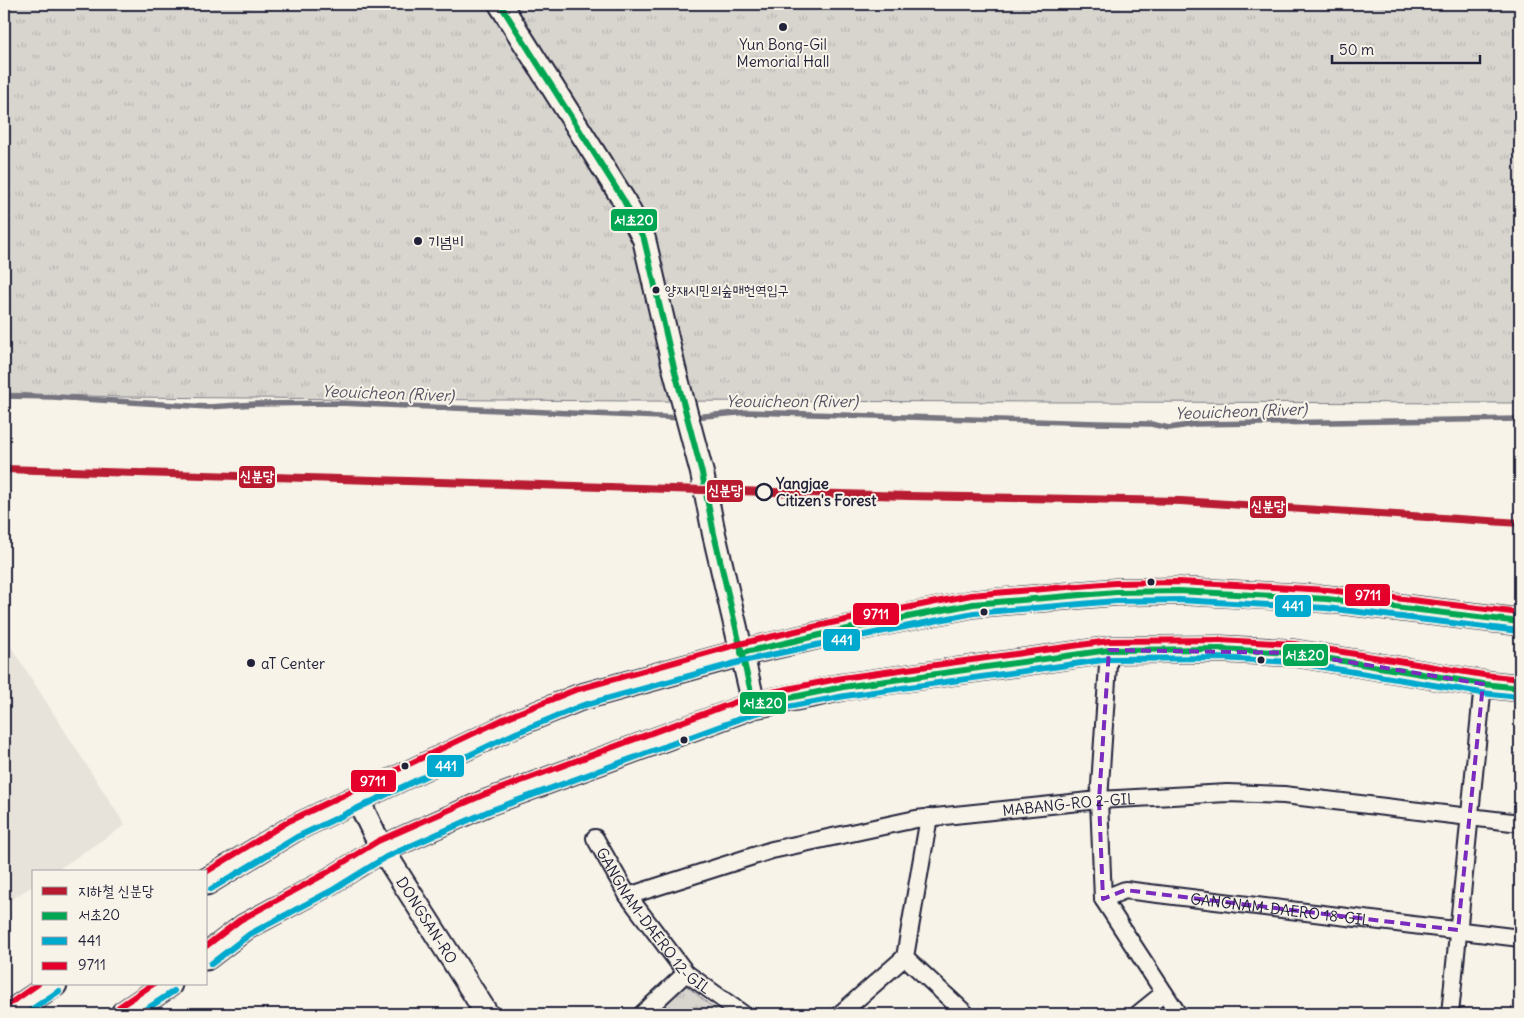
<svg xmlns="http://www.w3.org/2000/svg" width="1524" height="1018" viewBox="0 0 1524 1018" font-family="Delius,'Poor Story',sans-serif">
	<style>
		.built { fill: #e7e3db }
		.park { fill: url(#park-tufts); stroke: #7d7c85 }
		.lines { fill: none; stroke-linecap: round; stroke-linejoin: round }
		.stream { stroke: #76747f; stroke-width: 5.5 }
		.street-casing { stroke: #22223b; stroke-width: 20 }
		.secondary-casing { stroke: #22223b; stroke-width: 26 }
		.primary-casing { stroke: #22223b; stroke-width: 29 }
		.street { stroke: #f7f3e8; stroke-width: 16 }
		.secondary { stroke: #f7f3e8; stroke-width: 22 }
		.primary { stroke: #f7f3e8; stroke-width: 25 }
		.bus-1-casing { stroke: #f7f3e8; stroke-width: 10 }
		.bus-2-casing { stroke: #f7f3e8; stroke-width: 10 }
		.bus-3-casing { stroke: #f7f3e8; stroke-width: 10 }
		.bus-1 { stroke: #00a651; stroke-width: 6 }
		.bus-2 { stroke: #00a9ce; stroke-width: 6 }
		.bus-3 { stroke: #e4002b; stroke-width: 6 }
		.metro-1-casing { stroke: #f7f3e8; stroke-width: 11 }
		.metro-1 { stroke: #b81b30; stroke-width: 8 }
		.marked { fill: none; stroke: #7b2cbf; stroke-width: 4; stroke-dasharray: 10 6; stroke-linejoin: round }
		.poi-dot { fill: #22223b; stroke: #f7f3e8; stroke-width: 2 }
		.stop-dot { fill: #f7f3e8; stroke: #22223b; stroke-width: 2.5 }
		.labels { text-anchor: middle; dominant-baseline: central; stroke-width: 4; stroke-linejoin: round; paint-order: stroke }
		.bus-label { font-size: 14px; fill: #22223b; stroke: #f7f3e8; text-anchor: start }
		.poi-label { font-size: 15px; fill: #22223b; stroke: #f7f3e8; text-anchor: start }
		.stop-label { font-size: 15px; font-weight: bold; fill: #22223b; stroke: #f7f3e8; text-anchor: start }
		.street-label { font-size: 15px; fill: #22223b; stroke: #f7f3e8 }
		.water-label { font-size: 16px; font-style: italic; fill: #535263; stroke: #f7f3e8 }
		.line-badge { stroke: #f7f3e8; stroke-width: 2 }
		.badge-label { font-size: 14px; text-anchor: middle; font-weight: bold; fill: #fff }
	</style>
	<defs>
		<pattern id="park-tufts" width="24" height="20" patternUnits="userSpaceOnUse" patternTransform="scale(1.25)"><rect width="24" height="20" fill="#d8d5cf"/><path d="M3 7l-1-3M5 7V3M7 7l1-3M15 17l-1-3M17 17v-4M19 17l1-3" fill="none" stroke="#b9b7b3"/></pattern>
	</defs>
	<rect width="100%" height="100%" fill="#f7f3e8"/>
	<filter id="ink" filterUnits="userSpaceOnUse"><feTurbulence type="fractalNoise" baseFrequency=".02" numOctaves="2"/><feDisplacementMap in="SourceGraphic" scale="10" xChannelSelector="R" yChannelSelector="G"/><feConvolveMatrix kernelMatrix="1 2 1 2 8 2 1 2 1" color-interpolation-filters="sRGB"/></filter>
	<g filter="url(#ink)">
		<!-- built -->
		<polygon class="built" points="4,636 125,825 54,872 34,872 34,885 4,904"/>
		<!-- park -->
		<g class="park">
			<polygon points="4,4 1520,4 1520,403 631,401 118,397 4,393"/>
			<polygon points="684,984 721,1014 653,1014"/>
		</g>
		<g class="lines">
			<!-- stream -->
			<g class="stream">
				<polyline points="4,396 53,397 208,407 256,404 339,403 683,418"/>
				<polyline points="693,417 749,412 1097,423 1151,424 1169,428 1196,424 1520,419"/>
			</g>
			<defs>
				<g id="street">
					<polyline points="1109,650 1099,800 1103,899 1178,1014"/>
					<polyline points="929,817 905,957 966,1014"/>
					<path id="s1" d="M595 838 628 896 686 973 743 1014"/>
					<path id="s2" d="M628 896 772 850 916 819 1099 800 1227 793 1284 795 1520 823"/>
					<path id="s3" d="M1103 899 1125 890 1520 938"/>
					<polyline points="642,1014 686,973"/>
					<polyline points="840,1014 905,957"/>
					<polyline points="1138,1014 1164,993"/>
					<polyline points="1450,1014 1483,684"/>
				</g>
				<g id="secondary">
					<polyline points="500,4 623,199 644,239 674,368 702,473 714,534 754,705"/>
					<path id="s4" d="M357 798 382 849 487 1014"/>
				</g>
				<g id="primary">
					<polyline points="206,882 293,829 512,725 578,698 741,653 833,632 973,604 1116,592 1179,591 1327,599 1520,622"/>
					<polyline points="206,957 245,927 327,883 382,849 486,803 754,705 812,694 843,687 1109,650 1220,649 1294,653 1483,684 1520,688"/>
					<polyline points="10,1014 54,984"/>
					<polyline points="124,1014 169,984"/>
				</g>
			</defs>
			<!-- street casing -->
			<use href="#street" class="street-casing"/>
			<!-- secondary casing -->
			<use href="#secondary" class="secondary-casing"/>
			<!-- primary casing -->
			<use href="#primary" class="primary-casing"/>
			<!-- street -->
			<use href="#street" class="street"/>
			<!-- secondary -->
			<use href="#secondary" class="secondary"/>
			<!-- primary -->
			<use href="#primary" class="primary"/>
			<defs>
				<g id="bus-1">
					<polyline points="500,4 623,199 644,239 674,368 702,473 714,534 754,705 843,687 1109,650 1220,649 1294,653 1483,684 1520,688"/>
					<polyline points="741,653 833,632 973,604 1116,592 1179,591 1327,599 1520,622"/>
				</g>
				<g id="bus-2">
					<polyline points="211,889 297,837 516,733 581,706 743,661 835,641 974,613 1116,601 1179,600 1326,608 1519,631"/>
					<polyline points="211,964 250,934 331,891 386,857 489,811 756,713 845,696 1110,659 1220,658 1293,662 1482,693 1519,697"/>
					<polyline points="25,1014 59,991"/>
					<polyline points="139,1014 174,991"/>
				</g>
				<g id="bus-3">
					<polyline points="206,872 289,821 508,717 575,690 739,644 831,623 971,595 1115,583 1179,582 1328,590 1520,613"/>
					<polyline points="206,946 240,920 323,875 378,841 483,795 752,696 842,678 1109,641 1220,640 1294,644 1484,675 1520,679"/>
					<polyline points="5,1007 38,984"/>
					<polyline points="119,1007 153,984"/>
				</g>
			</defs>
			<!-- bus-1 casing -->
			<use href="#bus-1" class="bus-1-casing"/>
			<!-- bus-2 casing -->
			<use href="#bus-2" class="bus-2-casing"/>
			<!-- bus-3 casing -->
			<use href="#bus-3" class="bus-3-casing"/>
			<!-- bus-1 -->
			<use href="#bus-1" class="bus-1"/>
			<!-- bus-2 -->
			<use href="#bus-2" class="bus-2"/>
			<!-- bus-3 -->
			<use href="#bus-3" class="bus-3"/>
			<defs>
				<polyline id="metro-1" points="4,469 908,496 1181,501 1520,523"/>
			</defs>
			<!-- metro-1 casing -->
			<use href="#metro-1" class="metro-1-casing"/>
			<!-- metro-1 -->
			<use href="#metro-1" class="metro-1"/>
		</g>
	</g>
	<!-- marked area -->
	<path class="marked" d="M1109 650 1294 653 1483 684 1458 930 1125 890 1103 899 1099 800Z"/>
	<!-- markers -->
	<g class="poi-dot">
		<circle cx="783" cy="27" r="5"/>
		<circle cx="418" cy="241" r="5"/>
		<circle cx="656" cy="290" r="4.5"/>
		<circle cx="1151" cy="582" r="4.5"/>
		<circle cx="984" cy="612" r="4.5"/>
		<circle cx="1261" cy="660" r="4.5"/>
		<circle cx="251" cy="663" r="5"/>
		<circle cx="684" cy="740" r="4.5"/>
		<circle cx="405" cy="766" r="4.5"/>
	</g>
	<circle class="stop-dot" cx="764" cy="492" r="8"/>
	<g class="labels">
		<!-- bus labels -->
		<g class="bus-label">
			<text x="665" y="290">양재시민의숲매헌역입구</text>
		</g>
		<!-- poi labels -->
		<g class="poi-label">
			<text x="783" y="44" text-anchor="middle">Yun Bong-Gil<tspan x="783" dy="17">Memorial Hall</tspan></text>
			<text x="428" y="241">기념비</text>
			<text x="261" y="663">aT Center</text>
		</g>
		<!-- stop labels -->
		<g class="stop-label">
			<text x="776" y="483">Yangjae<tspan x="776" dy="17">Citizen's Forest</tspan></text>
		</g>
		<!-- street labels -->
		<g class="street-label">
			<text stroke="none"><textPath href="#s2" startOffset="452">MABANG-RO 2-GIL</textPath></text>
			<text stroke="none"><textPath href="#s3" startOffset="180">GANGNAM-DAERO 18-GIL</textPath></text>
			<text stroke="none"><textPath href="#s1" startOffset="102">GANGNAM-DAERO 12-GIL</textPath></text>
			<text stroke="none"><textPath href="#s4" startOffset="141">DONGSAN-RO</textPath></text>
		</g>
		<!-- water labels -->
		<g class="water-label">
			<text transform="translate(388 393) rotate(2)">Yeouicheon (River)</text>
			<text x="792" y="401">Yeouicheon (River)</text>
			<text transform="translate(1241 411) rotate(-2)">Yeouicheon (River)</text>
		</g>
	</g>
	<g class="line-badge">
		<rect x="610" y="208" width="48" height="24" rx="5" fill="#00a651"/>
		<rect x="238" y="465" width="38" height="24" rx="5" fill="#b81b30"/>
		<rect x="706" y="479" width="38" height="24" rx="5" fill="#b81b30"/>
		<rect x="1249" y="495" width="38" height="24" rx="5" fill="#b81b30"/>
		<rect x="1344" y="583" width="47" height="24" rx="5" fill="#e4002b"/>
		<rect x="1274" y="594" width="38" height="24" rx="5" fill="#00a9ce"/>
		<rect x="852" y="602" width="48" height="24" rx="5" fill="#e4002b"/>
		<rect x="822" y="628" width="39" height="24" rx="5" fill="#00a9ce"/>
		<rect x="1282" y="643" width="47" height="24" rx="5" fill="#00a651"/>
		<rect x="739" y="691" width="48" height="24" rx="5" fill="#00a651"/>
		<rect x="426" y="754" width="39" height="24" rx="5" fill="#00a9ce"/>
		<rect x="350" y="769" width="47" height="24" rx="5" fill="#e4002b"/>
	</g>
	<g class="badge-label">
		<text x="634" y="225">서초20</text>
		<text x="257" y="481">신분당</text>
		<text x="725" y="495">신분당</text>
		<text x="1268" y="511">신분당</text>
		<text x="1368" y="600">9711</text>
		<text x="1293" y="611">441</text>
		<text x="876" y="619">9711</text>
		<text x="842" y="645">441</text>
		<text x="1305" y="660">서초20</text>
		<text x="763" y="708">서초20</text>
		<text x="446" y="771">441</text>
		<text x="373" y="786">9711</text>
	</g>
	<!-- margin -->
	<rect width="1524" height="1018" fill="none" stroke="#f7f3e8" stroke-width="20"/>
	<rect x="10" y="10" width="1504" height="998" fill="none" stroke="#22223b" stroke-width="2" filter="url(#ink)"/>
	<!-- legend -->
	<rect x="32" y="870" width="175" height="115" fill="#f7f3e8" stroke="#a29fa3"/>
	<rect x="42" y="887" width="25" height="8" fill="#b81b30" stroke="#a29fa3"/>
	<text x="78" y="896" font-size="15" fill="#22223b">지하철 신분당</text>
	<rect x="42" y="912" width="25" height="8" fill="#00a651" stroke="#a29fa3"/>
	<text x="78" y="920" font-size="15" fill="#22223b">서초20</text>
	<rect x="42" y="937" width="25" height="8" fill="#00a9ce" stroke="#a29fa3"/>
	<text x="78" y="946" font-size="15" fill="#22223b">441</text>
	<rect x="42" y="962" width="25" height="8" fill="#e4002b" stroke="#a29fa3"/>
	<text x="78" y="970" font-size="15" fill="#22223b">9711</text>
	<!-- scale -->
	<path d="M1332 55v8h148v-8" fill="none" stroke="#22223b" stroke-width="2.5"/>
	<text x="1339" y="55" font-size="15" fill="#22223b" stroke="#f7f3e8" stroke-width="4" paint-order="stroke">50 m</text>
</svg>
